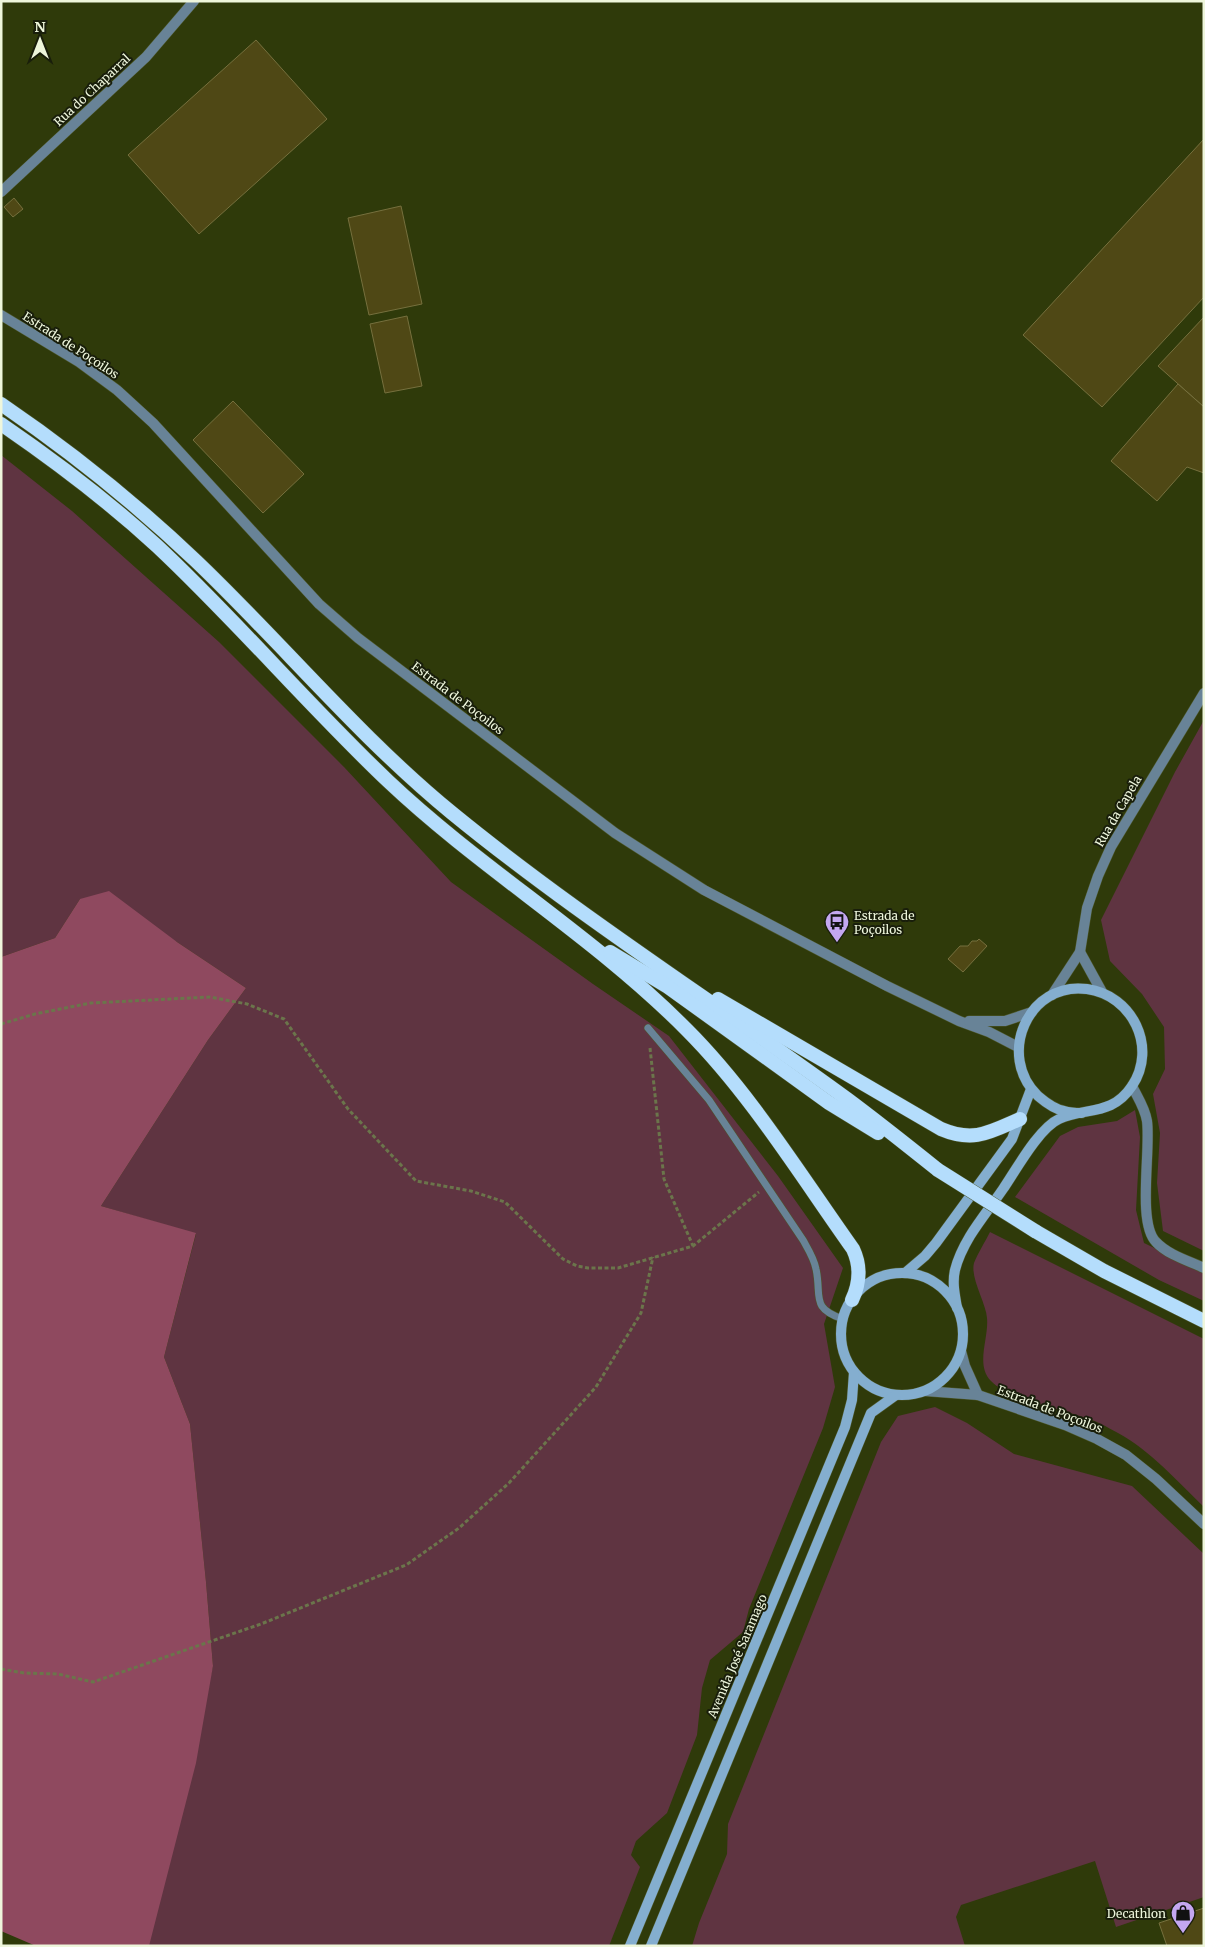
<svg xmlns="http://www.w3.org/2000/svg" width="1205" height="1947" viewBox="0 0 1205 1947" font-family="Merriweather,serif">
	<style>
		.green { fill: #5f3441 }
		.forest { fill: #8f495f }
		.building { fill: #4f4815; stroke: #76703e }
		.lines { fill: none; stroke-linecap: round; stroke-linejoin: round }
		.service-casing { stroke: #4e582c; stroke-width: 8 }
		.minor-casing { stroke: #4e582c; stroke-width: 11 }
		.tertiary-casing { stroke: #4e582c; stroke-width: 11 }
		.secondary-casing { stroke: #4e582c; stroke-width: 11 }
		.trunk-casing { stroke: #4e582c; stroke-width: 15 }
		.path { stroke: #6b754b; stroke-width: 3; stroke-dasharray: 4 2.5; stroke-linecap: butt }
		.service { stroke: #688397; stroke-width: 7 }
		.minor { stroke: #688397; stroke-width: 10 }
		.tertiary { stroke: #688397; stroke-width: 10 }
		.secondary { stroke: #84aecf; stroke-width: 10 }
		.trunk { stroke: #b4ddfc; stroke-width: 14 }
		.trunk-bridge-casing { stroke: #4e582c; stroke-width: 15; stroke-linecap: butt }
		.trunk-bridge { stroke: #b4ddfc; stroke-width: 14 }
		.labels { text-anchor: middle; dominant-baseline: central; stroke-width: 4; stroke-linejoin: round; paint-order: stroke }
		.street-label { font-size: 12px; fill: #eef6dc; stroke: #191e0b }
		.poi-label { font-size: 12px; fill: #eef6dc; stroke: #191e0b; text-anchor: start }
	</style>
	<rect width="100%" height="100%" fill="#2f3a0a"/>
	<!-- green -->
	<g class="green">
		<polygon points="1,455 72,511 219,642 344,767 451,882 593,984 669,1036 778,1176 843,1268 824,1324 835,1387 823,1428 749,1609 743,1632 710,1660 702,1688 697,1735 667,1813 636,1841 631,1855 640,1867 609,1946 148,1946 213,1666 206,1582 190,1424 164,1357 196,1234 101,1206 208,1040 246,988 177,942 80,899 55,938 1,957"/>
		<polygon points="1204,720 1204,1251 1163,1231 1157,1183 1160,1133 1153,1094 1165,1069 1164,1027 1142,994 1110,961 1101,920 1175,772"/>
		<polygon points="1135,1110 1140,1137 1136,1210 1144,1243 1204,1272 1204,1301 1159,1280 1015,1197 1060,1136 1078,1127 1117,1121"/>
		<path d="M990 1232 1204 1339V1507C1177 1481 1151 1451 1118 1433 1107 1427 1095 1420 1083 1417 1058 1408 1008 1399 991 1381 975 1365 989 1338 987 1318 986 1303 970 1278 974 1263 978 1253 985 1242 990 1232Z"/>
		<polygon points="935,1407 967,1423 1014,1454 1132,1486 1204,1554 1204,1897 1116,1927 1095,1861 961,1905 956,1917 965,1946 692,1946 699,1923 727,1854 728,1824 881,1442 898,1416"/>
	</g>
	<!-- forest -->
	<polygon class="forest" points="109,891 177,942 246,988 208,1040 101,1206 196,1233 164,1357 190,1424 206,1582 213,1666 196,1763 149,1946 36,1946 1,1931 1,957 55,938 80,899"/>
	<!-- building -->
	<g class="building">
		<polygon points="256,40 327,119 199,234 128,155"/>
		<polygon points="1204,139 1204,297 1102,407 1023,335"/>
		<polygon points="14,198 23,209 13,217 4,207"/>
		<polygon points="401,206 422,304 369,315 348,218"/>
		<polygon points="407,316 422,386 385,393 370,324"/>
		<polygon points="1204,317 1204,407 1158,366"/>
		<polygon points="1178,384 1204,407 1204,473 1187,467 1157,501 1111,461"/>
		<polygon points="233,401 304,474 263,513 193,440"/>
		<polygon points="979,939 987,946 963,972 948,959 960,946 968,946 972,941 977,941"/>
		<polygon points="1204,1908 1204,1946 1167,1946 1159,1923"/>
	</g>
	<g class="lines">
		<defs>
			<path id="service" d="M648 1028 709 1100 803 1240C808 1249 814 1258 816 1269 822 1296 810 1308 843 1319"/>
			<g id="minor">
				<polyline points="1,192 146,57 194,1"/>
				<polyline points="1080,952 1102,992"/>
				<polyline points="1052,995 1080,952 1087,908 1098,876 1111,847 1204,693"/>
				<path d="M1132 1086C1138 1098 1145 1108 1147 1121 1151 1150 1137 1223 1156 1242 1168 1255 1189 1261 1204 1268"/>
			</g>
			<g id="tertiary">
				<polyline points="1,315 79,362 117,390 153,423 319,604 358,638 615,833 704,890 887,986 959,1021 989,1032 1018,1047"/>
				<polyline points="969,1021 1005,1021 1032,1012"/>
				<polyline points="961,1351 965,1366 978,1395"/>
				<polyline points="925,1391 978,1395 1065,1425 1097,1439 1126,1455 1156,1479 1204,1524"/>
			</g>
			<g id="secondary">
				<polyline points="905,1273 925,1256 936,1243 1012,1139 1031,1089"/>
				<circle cx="902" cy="1334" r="61"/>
				<path d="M957 1308C955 1295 952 1283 955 1270 958 1258 964 1246 970 1236 980 1220 992 1205 1003 1189 1016 1170 1039 1128 1059 1119 1087 1107 1112 1116 1132 1086 1158 1047 1132 995 1087 989 1028 981 996 1056 1038 1096 1045 1102 1054 1109 1064 1111 1070 1113 1076 1113 1082 1113"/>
				<polyline points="630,1946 845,1427 852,1400 854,1372"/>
				<polyline points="651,1946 871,1413 896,1395"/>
			</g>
			<g id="trunk">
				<path d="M1 404C70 451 135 503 196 561 282 643 359 737 452 813 578 916 716 1003 847 1099 878 1122 908 1146 938 1170"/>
				<path d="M1 424C55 461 108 501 157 546 237 621 308 705 388 781 482 870 595 937 687 1030 750 1093 801 1176 853 1249 861 1266 860 1283 852 1300"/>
				<polyline points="610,952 668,987 829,1103 878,1133"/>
				<path d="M718 999 941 1129C974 1143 990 1132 1020 1119"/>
				<polyline points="1035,1231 1104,1271 1204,1321"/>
			</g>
		</defs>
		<!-- service casing -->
		<use href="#service" class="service-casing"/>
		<!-- minor casing -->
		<use href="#minor" class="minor-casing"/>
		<!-- tertiary casing -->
		<use href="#tertiary" class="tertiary-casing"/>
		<!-- secondary casing -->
		<use href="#secondary" class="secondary-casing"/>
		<!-- trunk casing -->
		<use href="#trunk" class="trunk-casing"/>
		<!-- path -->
		<g class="path">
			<polyline points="1,1024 35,1014 91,1003 210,997 247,1004 284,1019 348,1109 416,1181 471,1191 505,1202 563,1259 577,1266 588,1268 618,1268 693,1246 759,1192"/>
			<polyline points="650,1048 664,1179 693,1246"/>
			<polyline points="1,1669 24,1673 58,1674 93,1682 261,1624 406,1565 459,1528 509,1483 596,1387 641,1313 653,1257"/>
		</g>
		<!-- service -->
		<use href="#service" class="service"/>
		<!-- minor -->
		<use href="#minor" class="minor"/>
		<!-- tertiary -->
		<use href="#tertiary" class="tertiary"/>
		<!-- secondary -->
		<use href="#secondary" class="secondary"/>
		<!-- trunk -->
		<use href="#trunk" class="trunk"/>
		<defs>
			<polyline id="trunk-bridge" points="938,1170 1035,1231"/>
		</defs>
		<!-- trunk-bridge casing -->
		<use href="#trunk-bridge" class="trunk-bridge-casing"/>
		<!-- trunk-bridge -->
		<use href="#trunk-bridge" class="trunk-bridge"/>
	</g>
	<!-- icons -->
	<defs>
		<symbol id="bus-pin" viewBox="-11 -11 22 30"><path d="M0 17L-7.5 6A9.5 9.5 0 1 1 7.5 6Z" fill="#c4a7f1" stroke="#191e0b"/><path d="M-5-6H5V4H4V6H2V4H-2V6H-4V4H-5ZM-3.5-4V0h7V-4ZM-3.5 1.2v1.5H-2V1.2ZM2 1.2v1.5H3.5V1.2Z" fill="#111"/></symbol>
		<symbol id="shop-pin" viewBox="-11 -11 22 30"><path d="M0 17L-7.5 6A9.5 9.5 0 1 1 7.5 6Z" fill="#c4a7f1" stroke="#191e0b"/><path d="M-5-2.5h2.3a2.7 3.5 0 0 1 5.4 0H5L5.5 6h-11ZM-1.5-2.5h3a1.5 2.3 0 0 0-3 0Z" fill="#111"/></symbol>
	</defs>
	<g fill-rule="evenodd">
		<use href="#bus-pin" x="823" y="908" width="28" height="38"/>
		<use href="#shop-pin" x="1169" y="1899" width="28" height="38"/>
	</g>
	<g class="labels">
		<!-- street labels -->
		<g class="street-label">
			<text transform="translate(92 90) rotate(-43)">Rua do Chaparral</text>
			<text transform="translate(71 345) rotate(33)">Estrada de Poçoilos</text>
			<text transform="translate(458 698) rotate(37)">Estrada de Poçoilos</text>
			<text transform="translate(1118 811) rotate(-60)">Rua da Capela</text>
			<text transform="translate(1050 1409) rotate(21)">Estrada de Poçoilos</text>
			<text transform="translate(737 1656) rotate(-67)">Avenida José Saramago</text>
		</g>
		<!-- poi labels -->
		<g class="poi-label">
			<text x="854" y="915">Estrada de<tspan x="854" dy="14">Poçoilos</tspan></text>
			<text x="1166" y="1913" text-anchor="end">Decathlon</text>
		</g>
	</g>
	<!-- border -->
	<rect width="1205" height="1947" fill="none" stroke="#eef6dc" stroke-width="5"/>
	<!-- north arrow -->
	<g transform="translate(40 40)" stroke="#191e0b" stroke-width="4" paint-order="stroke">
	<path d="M0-4L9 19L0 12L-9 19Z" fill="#eef6dc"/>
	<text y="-8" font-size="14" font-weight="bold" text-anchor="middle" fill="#eef6dc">N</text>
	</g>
</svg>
